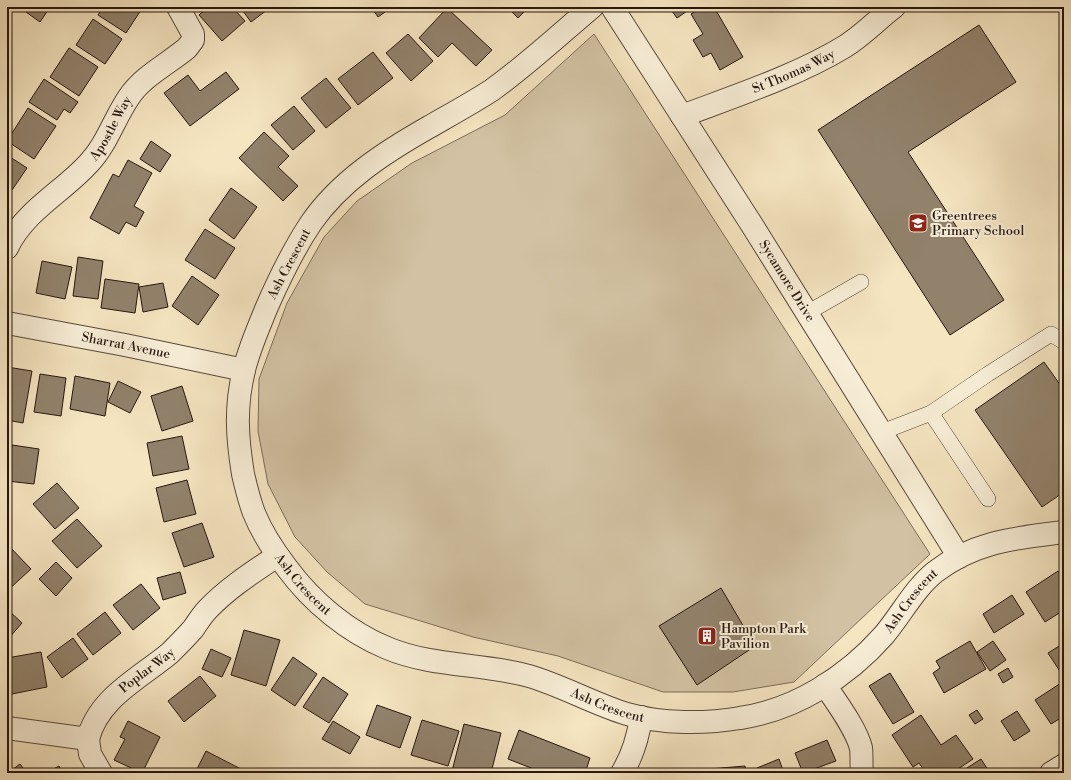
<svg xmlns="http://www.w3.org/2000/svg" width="1071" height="780" viewBox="0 0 1071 780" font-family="'Libre Bodoni',serif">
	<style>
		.green { fill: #d2c2a3; stroke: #7c6c5a }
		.building { fill: #92826c; stroke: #261610 }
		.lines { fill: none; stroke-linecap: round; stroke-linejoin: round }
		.lane-casing { stroke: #5a4a3c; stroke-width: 16 }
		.street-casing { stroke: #5a4a3c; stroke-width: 24 }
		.lane { stroke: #f8eed7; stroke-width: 15 }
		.street { stroke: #f8eed7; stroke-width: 22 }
		.labels { text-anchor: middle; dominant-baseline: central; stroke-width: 4; stroke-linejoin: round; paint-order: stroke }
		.street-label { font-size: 13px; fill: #261610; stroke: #f8eed7 }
		.poi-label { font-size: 13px; fill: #261610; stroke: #f8eed7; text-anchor: start }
	</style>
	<rect width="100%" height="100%" fill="#f5e5c1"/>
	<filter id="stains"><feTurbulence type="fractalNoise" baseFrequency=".005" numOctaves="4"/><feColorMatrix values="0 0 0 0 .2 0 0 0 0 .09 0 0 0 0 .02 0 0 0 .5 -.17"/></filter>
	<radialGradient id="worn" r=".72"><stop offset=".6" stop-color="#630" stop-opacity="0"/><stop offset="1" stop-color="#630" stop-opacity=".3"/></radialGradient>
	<!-- green -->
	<polygon class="green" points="594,34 930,554 794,682 733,692 663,692 558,656 473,637 365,604 327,572 295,537 268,484 258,431 259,379 287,303 324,237 357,201 412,163 505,115"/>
	<!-- building -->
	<g class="building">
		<polygon points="19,7 50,7 40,22"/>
		<polygon points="103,7 143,7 126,33 98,15"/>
		<polygon points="208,7 232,7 245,21 222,41 199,15"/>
		<polygon points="240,7 271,7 251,22"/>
		<polygon points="371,7 392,7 378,17"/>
		<polygon points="507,7 529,7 518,18"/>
		<polygon points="669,7 693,7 677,18"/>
		<polygon points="702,7 714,7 743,57 720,70 711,53 703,57 693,40 703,34 691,14"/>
		<polygon points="769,7 780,7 772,12"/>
		<polygon points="447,8 492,50 476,66 452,43 438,57 419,38"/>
		<polygon points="93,19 122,39 105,64 76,45"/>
		<polygon points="979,25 1016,82 908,152 1004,300 950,335 818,130"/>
		<polygon points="408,34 433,61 411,81 386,53"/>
		<polygon points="69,48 98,67 79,96 50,77"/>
		<polygon points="373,52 393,78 358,105 338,79"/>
		<polygon points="226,72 239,89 190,126 164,93 188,75 200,91"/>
		<polygon points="326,78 351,108 326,128 301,98"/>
		<polygon points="44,79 78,102 70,113 64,109 57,120 29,102"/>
		<polygon points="294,106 315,131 293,150 271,125"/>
		<polygon points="28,108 56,126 34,159 7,141"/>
		<polygon points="264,132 289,156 278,167 298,186 283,201 239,158"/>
		<polygon points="151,141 171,155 160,172 140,159"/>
		<polygon points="7,155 27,168 12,190 7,187"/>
		<polygon points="128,160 152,173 134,206 144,212 136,227 126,222 119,234 90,218 113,174 119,177"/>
		<polygon points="231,188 257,207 234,239 209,220"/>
		<polygon points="205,229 235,248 215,279 185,260"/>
		<polygon points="78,257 103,261 98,299 73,296"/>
		<polygon points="42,261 72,267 65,299 36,293"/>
		<polygon points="192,276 219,295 198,325 172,306"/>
		<polygon points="105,279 139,284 135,313 101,308"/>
		<polygon points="163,283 168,307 143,312 139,287"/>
		<polygon points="1044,362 1061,386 1064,384 1064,492 1042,507 975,410"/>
		<polygon points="7,367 32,371 23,423 7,420"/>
		<polygon points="40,374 66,378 61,416 34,412"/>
		<polygon points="75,376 110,383 105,416 70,409"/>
		<polygon points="118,381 141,392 130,413 108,402"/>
		<polygon points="182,386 193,421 162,431 151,396"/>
		<polygon points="182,436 189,469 153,476 147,443"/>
		<polygon points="12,445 39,449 34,484 7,481"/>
		<polygon points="187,480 196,514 164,522 156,488"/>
		<polygon points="57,483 79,508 55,529 33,504"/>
		<polygon points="77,519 102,546 77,568 52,541"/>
		<polygon points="202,523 214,557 184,567 172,533"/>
		<polygon points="7,544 31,569 7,591"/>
		<polygon points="56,562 72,578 56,596 39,579"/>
		<polygon points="1058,571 1064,580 1064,610 1045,622 1026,592"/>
		<polygon points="180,572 186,593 163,600 157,578"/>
		<polygon points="141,584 160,608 133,630 113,605"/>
		<polygon points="721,588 755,646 697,685 659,626"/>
		<polygon points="1012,595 1024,614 994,633 983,614"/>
		<polygon points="7,609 22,623 9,638 7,636"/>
		<polygon points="105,612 121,633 93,655 77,634"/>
		<polygon points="244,630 280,640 266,686 231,675"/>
		<polygon points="73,638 88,659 62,678 47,657"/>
		<polygon points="970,641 986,669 944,693 933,673 940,668 936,661"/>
		<polygon points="993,641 1006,660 990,671 977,652"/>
		<polygon points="1064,643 1064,671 1061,673 1048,653"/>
		<polygon points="211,649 231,658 222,677 202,669"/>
		<polygon points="41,652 47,687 12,694 7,665 7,658"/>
		<polygon points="293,657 317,674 295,706 271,690"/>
		<polygon points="1008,668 1013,677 1003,683 998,674"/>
		<polygon points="890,673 914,712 893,724 869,686"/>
		<polygon points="200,676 216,696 184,722 168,701"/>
		<polygon points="323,677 348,694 329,723 303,707"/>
		<polygon points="1064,681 1064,716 1051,724 1035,700"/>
		<polygon points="377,705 411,717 400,748 366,735"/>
		<polygon points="977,710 983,719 975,724 969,715"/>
		<polygon points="1017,711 1030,731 1014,741 1001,721"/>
		<polygon points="921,715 941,745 956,735 973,759 952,773 926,773 919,763 913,767 892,735"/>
		<polygon points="422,720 459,731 448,766 411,755"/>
		<polygon points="128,721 160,737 142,773 114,760 125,739 120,737"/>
		<polygon points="333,721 360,737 350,754 322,739"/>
		<polygon points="464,724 501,733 491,773 459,773 452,771"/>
		<polygon points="519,730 590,758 585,773 544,773 508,759"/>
		<polygon points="827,740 836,761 803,773 795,753"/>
		<polygon points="206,751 241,769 239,773 195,773"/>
		<polygon points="779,759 784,773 759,773 757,768"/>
		<polygon points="981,759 990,773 959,773"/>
		<polygon points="20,764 27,773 8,773"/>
		<polygon points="59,766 63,773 46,773"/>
		<polygon points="745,766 746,773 710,773 709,769"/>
	</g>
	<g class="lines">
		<defs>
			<g id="lane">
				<polyline points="807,313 861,282"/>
				<polyline points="931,413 988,499"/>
				<polyline points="882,432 931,413 988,374 1051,334 1064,342"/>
			</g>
			<g id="street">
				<path id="s1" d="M592 7C559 35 527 65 492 90 472 103 450 115 429 127 385 152 340 181 311 223 293 250 279 279 266 309 258 329 249 349 244 370 235 407 237 437 243 474 246 487 249 500 254 513 262 533 274 551 287 568 312 602 348 632 387 648 432 667 483 663 529 676 563 686 594 704 627 714 662 724 705 724 740 718 795 710 847 677 884 635 901 615 914 589 935 572 975 541 1016 538 1064 532"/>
				<path id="s2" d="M612 7 752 225 959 557"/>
				<path id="s3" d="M682 116C735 96 796 76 844 47 862 36 877 20 894 7"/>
				<path id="s4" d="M7 248C24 211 63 192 89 163 107 144 114 119 129 97 143 76 168 64 187 48L193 40V34L178 7"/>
				<path id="s5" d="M7 323 125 345 244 370"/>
				<path d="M825 685C836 702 856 728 861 748 862 756 861 765 862 773"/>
				<path id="s6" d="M7 728 88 739C98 698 140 678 170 653 178 645 186 637 193 629 198 622 202 615 208 609 228 588 253 572 277 556"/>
				<polyline points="88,739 90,754 101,773"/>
				<path d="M622 773C633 755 638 738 641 717"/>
				<polyline points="1051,773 1064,765"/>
			</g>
		</defs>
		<!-- lane casing -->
		<use href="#lane" class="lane-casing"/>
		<!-- street casing -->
		<use href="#street" class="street-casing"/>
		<!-- lane -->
		<use href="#lane" class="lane"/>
		<!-- street -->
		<use href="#street" class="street"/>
	</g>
	<!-- icons -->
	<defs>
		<symbol id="school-square" viewBox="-11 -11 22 22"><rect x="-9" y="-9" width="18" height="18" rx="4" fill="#8f2418" stroke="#f8eed7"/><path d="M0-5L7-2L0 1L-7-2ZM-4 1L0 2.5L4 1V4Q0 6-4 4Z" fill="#fff"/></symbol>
		<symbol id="building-square" viewBox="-11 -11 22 22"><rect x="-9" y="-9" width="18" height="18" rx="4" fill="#8f2418" stroke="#f8eed7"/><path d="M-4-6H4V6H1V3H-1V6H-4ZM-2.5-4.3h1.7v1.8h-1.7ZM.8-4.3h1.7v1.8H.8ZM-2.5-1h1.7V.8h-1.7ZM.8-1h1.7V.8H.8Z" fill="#fff"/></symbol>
	</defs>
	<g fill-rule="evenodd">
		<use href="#school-square" x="907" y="212" width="22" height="22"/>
		<use href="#building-square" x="696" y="625" width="22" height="22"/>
	</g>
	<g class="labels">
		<!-- street labels -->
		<g class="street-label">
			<text stroke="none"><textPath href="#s3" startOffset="120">St Thomas Way</textPath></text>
			<text stroke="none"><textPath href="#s4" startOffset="160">Apostle Way</textPath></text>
			<text transform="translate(289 264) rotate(-62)">Ash Crescent</text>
			<text stroke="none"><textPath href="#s2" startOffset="325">Sycamore Drive</textPath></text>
			<text stroke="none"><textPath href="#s5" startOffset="121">Sharrat Avenue</textPath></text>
			<text stroke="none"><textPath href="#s1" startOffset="751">Ash Crescent</textPath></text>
			<text stroke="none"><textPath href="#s1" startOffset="1435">Ash Crescent</textPath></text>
			<text stroke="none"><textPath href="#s6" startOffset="174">Poplar Way</textPath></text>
			<text stroke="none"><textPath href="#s1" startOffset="1087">Ash Crescent</textPath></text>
		</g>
		<!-- poi labels -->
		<g class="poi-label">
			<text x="932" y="216">Greentrees<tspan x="932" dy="15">Primary School</tspan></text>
			<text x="721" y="629">Hampton Park<tspan x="721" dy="15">Pavilion</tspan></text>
		</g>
	</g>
	<!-- margin -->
	<rect width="1071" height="780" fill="none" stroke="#f5e5c1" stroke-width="24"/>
	<rect x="8" y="8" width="1055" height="764" fill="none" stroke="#261610" stroke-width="2"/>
	<rect x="12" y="12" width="1047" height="756" fill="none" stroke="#261610"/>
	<rect width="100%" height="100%" filter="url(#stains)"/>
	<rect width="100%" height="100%" fill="url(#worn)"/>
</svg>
